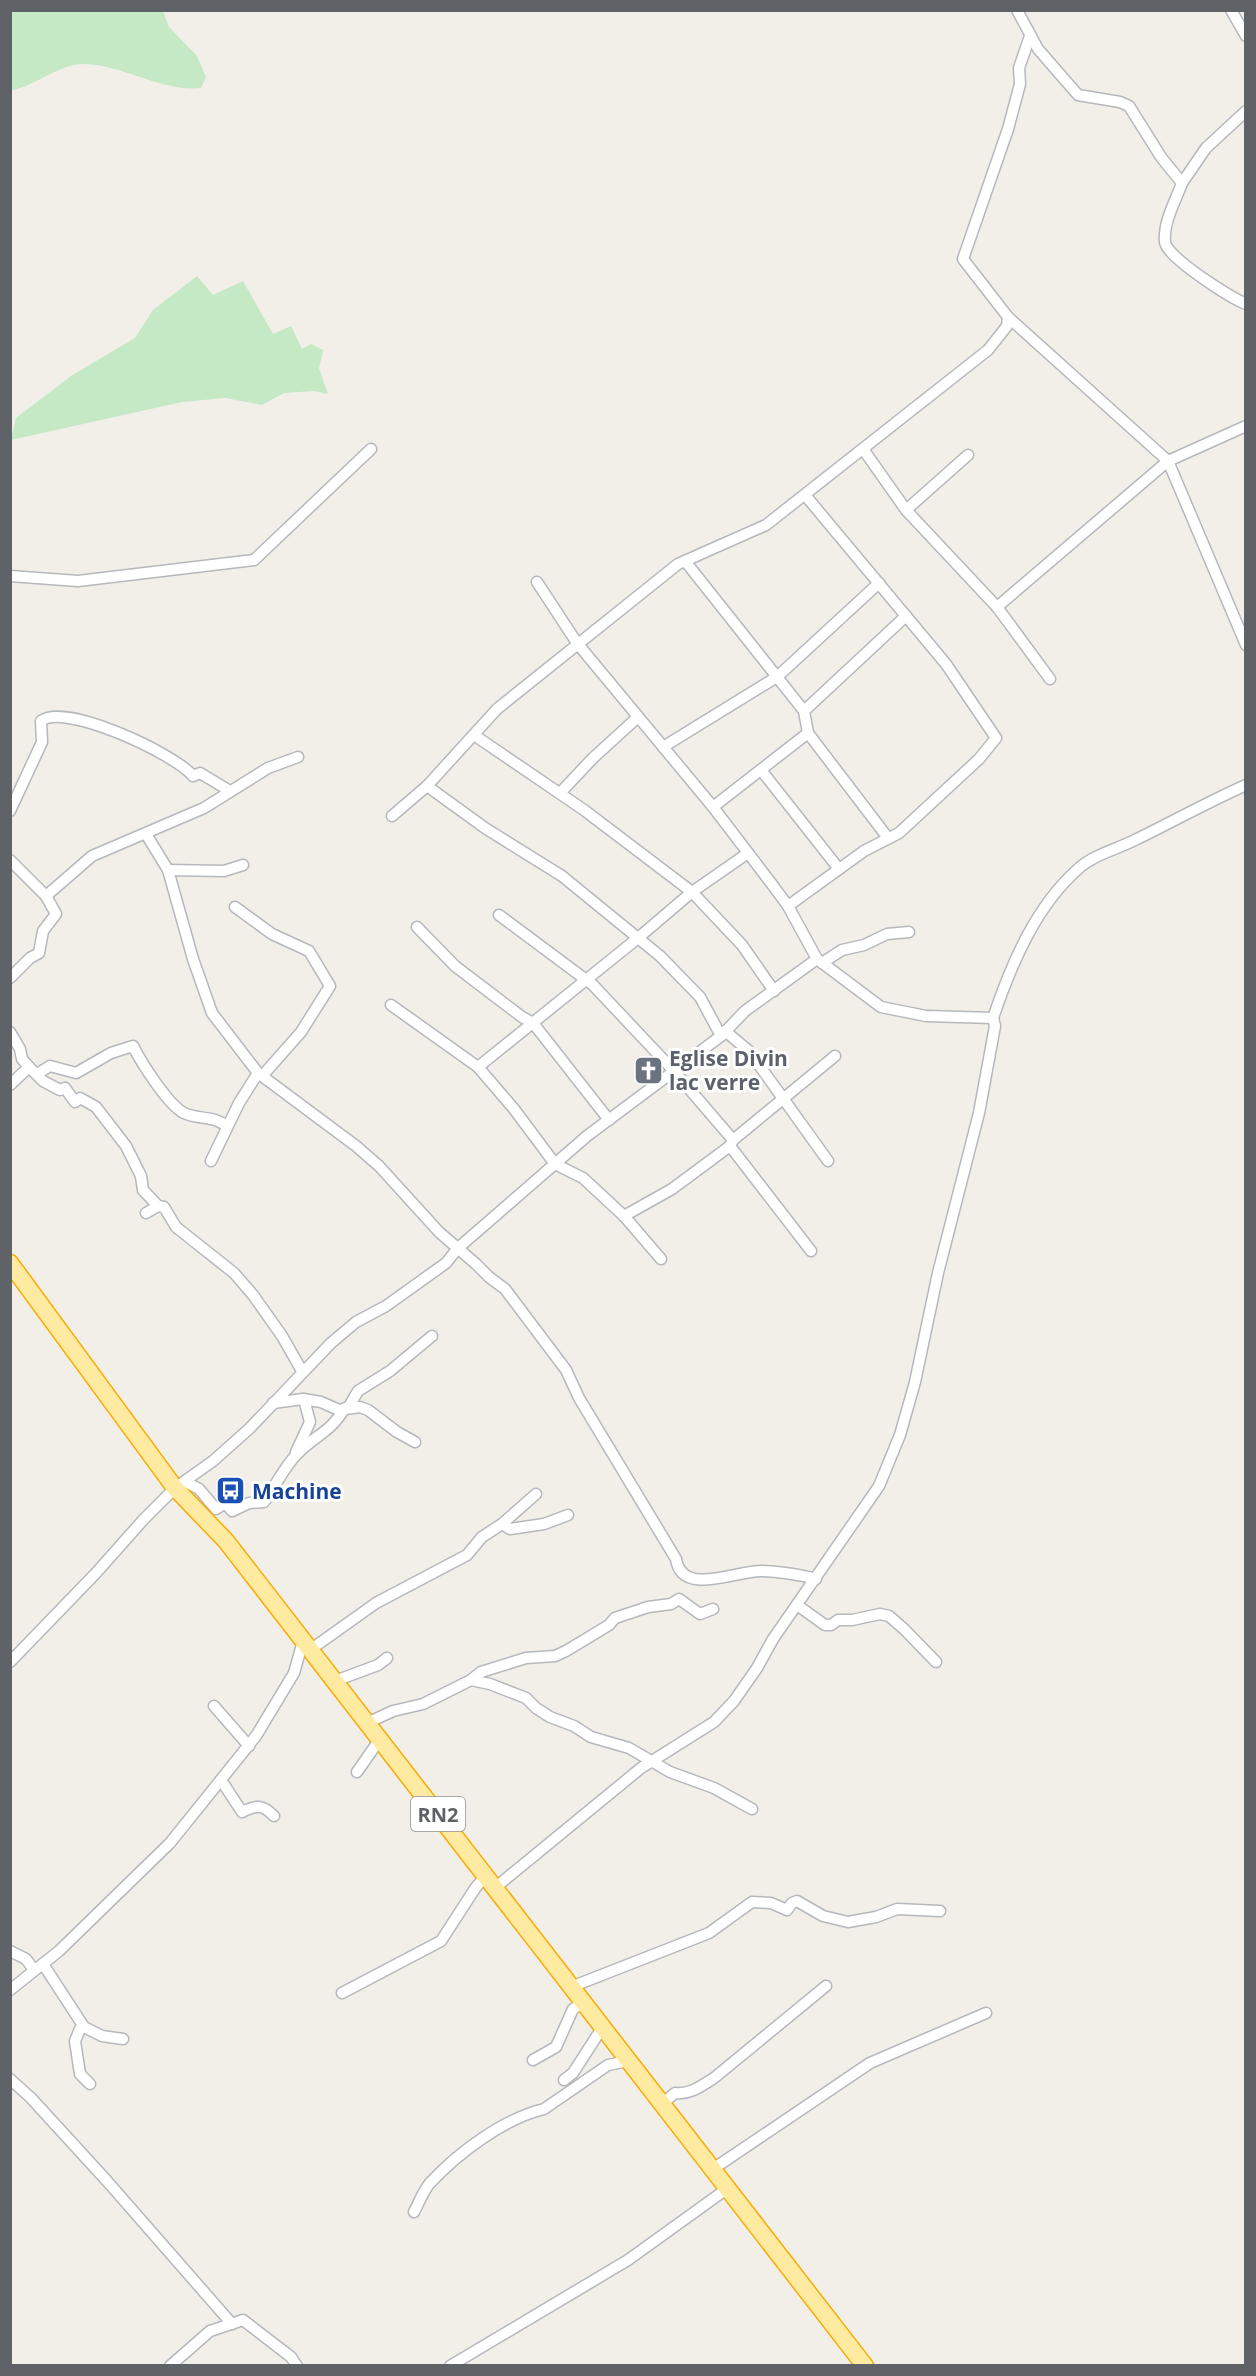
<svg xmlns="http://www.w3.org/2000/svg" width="1256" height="2376" viewBox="0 0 1256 2376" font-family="'Open Sans',sans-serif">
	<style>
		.green { fill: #c5e8c5 }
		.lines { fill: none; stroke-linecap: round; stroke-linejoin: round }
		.minor-casing { stroke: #b5b8bc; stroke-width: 13 }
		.trunk-casing { stroke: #f9ab00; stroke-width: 19 }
		.minor { stroke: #fff; stroke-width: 10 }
		.trunk { stroke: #feeaa1; stroke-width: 16 }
		.labels { text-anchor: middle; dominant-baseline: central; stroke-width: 6; stroke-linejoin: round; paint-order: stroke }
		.shield { fill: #fff; stroke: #8f9295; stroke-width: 1.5 }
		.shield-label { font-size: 20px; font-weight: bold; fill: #5f6368 }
		.worship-label { font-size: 21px; font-weight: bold; fill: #5b616d; stroke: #fff; text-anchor: start }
		.transit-label { font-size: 21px; font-weight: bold; fill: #164399; stroke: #fff; text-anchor: start }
	</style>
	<rect width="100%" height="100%" fill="#f1efe8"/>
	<!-- green -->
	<g class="green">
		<path d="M10 11H163L169 27 197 56 206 77 201 88C162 92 124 65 84 64 60 63 32 88 11 90Z"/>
		<polygon points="197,276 213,295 243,281 273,334 291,326 302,349 311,344 323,350 319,368 328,394 314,391 284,393 262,405 225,398 182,402 11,440 16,418 71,376 135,338 153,310"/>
	</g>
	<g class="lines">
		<defs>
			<g id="minor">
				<path d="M1017 10 1038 49 1078 95 1120 102 1129 106 1161 157 1182 183C1176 200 1163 222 1165 242 1166 257 1231 298 1246 304"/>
				<polyline points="1231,10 1246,36"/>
				<polyline points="1182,183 1206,148 1246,111"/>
				<polyline points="1008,317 1168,461 1246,645"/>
				<polyline points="863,449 906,510 997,607 1050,679"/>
				<polyline points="906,510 968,455"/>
				<polyline points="685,561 804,711"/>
				<polyline points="10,576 78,581 254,560 371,449"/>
				<polyline points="537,582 577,643 713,807 771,883 788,906 817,959"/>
				<polyline points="997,607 1168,461 1246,426"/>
				<polyline points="808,733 888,838"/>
				<polyline points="474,735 584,810 692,892 742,945 774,991"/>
				<polyline points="663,747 777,677 879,583"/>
				<polyline points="761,770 839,869"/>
				<polyline points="427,786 485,828 562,876 660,956 700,997 721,1036"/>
				<polyline points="560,793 593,758 638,717"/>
				<polyline points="713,807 808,733 804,711 906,616"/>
				<path d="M10 811 42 742 41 721C65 702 175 754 193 776L200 773 230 791"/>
				<polyline points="392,816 427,786 497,709 678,564 766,525 988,350 1007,326 1008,317 963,259 1008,129 1020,84 1019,68 1030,36"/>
				<path d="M146 834 168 870 193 959 212 1013 258 1073 356 1146 379 1166 439 1232 476 1264 489 1277 505 1289 566 1370 579 1398 676 1559C682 1597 735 1571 761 1571 776 1571 802 1575 816 1579"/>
				<polyline points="10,860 46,896"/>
				<polyline points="168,870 224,871 243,865"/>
				<polyline points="788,906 864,851 899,833 979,759 996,738 946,664 805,495"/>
				<polyline points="235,907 272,934 309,951 330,986 301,1032 263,1075"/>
				<polyline points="499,915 593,985 673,1070 733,1140 730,1146 672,1189 624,1216"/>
				<polyline points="417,927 455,966 522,1017 533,1023 609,1120"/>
				<polyline points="822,963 842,950 864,945 887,934 909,932"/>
				<polyline points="10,978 30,958 39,953 43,931 56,914 46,896 92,856 204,808 268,768 298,757"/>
				<polyline points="391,1005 478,1067 514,1109 555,1164 583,1178 624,1216 661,1259"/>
				<polyline points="725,1031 749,1051 828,1161"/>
				<polyline points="10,1032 20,1049 22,1059 29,1067 43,1081 60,1090 65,1088 75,1102 80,1098 96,1107 126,1146 141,1176 143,1190 158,1206"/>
				<polyline points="478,1067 638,938 692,892 748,853"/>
				<path d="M37 1074 50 1066 76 1073 111 1053 133 1046C141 1062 168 1105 184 1113 198 1120 215 1115 227 1127"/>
				<polyline points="10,1085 29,1067"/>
				<polyline points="733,1140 835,1056"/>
				<polyline points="730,1146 811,1251"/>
				<polyline points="211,1161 239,1103 258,1073"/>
				<polyline points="146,1213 158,1206 164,1207 176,1227 234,1273 253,1295 282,1336 302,1371"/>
				<polyline points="273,1403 303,1399 321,1402 339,1410 360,1407 368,1410 397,1432 415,1442"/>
				<polyline points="348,1408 358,1391 390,1371 432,1336"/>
				<polyline points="296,1452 310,1422 304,1399"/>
				<path d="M186 1482 199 1489 216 1509 225 1503 232 1511 249 1503 264 1502C275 1487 284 1467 297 1454 315 1435 329 1434 345 1408"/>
				<polyline points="502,1524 510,1529 544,1524 568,1515"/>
				<polyline points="797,1605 825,1625 831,1625 838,1620 852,1620 880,1614 889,1616 904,1629 936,1662"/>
				<polyline points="310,1650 376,1603 467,1555 482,1537 502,1524 536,1494"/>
				<polyline points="10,1662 96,1573 144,1519 175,1488 213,1461 250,1428 331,1343 356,1322 386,1306 446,1263 458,1248 587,1136 721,1036 745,1011 817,959 881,1007 926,1016 993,1018"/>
				<polyline points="471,1680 490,1684 526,1698 536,1708 550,1717 574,1726 591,1737 629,1748 670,1772 714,1788 752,1809"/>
				<polyline points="335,1681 378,1665 387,1658"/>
				<polyline points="214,1706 249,1746"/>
				<polyline points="367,1723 393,1711 423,1704 471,1680 481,1672 526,1658 555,1656 566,1651 609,1625 615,1618 648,1607 671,1604 679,1599 700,1614 713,1609"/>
				<polyline points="357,1772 380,1739"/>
				<path d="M221 1780 242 1812C257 1805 262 1804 274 1816"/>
				<path d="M496 1887 641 1768 714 1722 734 1701 757 1668 773 1639 879 1486 900 1435 915 1382 938 1273 979 1113 995 1026 993 1018C1011 965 1035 907 1078 869 1093 855 1117 849 1135 840 1172 822 1208 802 1246 785"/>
				<polyline points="10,1951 26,1959 34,1970"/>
				<polyline points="43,1964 84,2027 102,2036 123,2039"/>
				<polyline points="571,1987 709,1933 752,1902 771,1903 787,1910 792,1903 797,1901 823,1916 848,1922 876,1917 897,1909 940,1911"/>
				<polyline points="10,1990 59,1951 170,1843 256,1736 294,1673 303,1641"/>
				<polyline points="342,1993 441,1941 476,1887 486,1876"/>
				<polyline points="84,2027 80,2029 75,2041 80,2074 90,2084"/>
				<polyline points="533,2060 556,2047 573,2009 583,2003"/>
				<polyline points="10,2079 31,2098 107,2181 232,2324"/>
				<polyline points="564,2080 573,2073 602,2028"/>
				<path d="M662 2104 675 2093C690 2095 701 2086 714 2078L826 1986"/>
				<polyline points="713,2169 870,2063 986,2013"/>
				<path d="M414 2212C419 2203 423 2191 430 2183 458 2153 503 2119 544 2109L608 2065 628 2061"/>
				<polyline points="170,2366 210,2331 243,2320 291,2357 297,2366"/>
				<polyline points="450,2366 628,2260 728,2188"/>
			</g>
			<polyline id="trunk" points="10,1263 175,1488 226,1541 865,2366"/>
		</defs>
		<!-- minor casing -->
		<use href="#minor" class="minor-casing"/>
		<!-- trunk casing -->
		<use href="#trunk" class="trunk-casing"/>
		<!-- minor -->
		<use href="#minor" class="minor"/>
		<!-- trunk -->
		<use href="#trunk" class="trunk"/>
	</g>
	<!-- icons -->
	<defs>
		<symbol id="church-square" viewBox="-11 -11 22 22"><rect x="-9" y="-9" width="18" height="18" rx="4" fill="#6b7280" stroke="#fff"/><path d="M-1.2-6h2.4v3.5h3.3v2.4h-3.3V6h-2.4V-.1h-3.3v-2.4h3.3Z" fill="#fff"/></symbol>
		<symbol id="bus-square" viewBox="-11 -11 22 22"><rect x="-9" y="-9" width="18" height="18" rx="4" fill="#1a4fb4" stroke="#fff"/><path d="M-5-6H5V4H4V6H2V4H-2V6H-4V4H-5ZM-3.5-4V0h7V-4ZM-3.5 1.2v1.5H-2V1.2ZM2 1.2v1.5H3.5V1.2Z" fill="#fff"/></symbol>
	</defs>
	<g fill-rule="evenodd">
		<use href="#church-square" x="632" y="1054" width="33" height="33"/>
		<use href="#bus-square" x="214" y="1474" width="33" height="33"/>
	</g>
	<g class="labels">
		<!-- shield labels -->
		<rect class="shield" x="411" y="1797" width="54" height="34" rx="4.5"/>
		<g class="shield-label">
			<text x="438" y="1814">RN2</text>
		</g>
		<!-- worship labels -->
		<g class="worship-label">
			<text x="669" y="1058">Eglise Divin<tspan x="669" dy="24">lac verre</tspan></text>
		</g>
		<!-- transit labels -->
		<g class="transit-label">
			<text x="252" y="1491">Machine</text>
		</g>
	</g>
	<!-- border -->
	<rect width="1256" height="2376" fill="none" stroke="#5f6368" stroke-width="24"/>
</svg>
